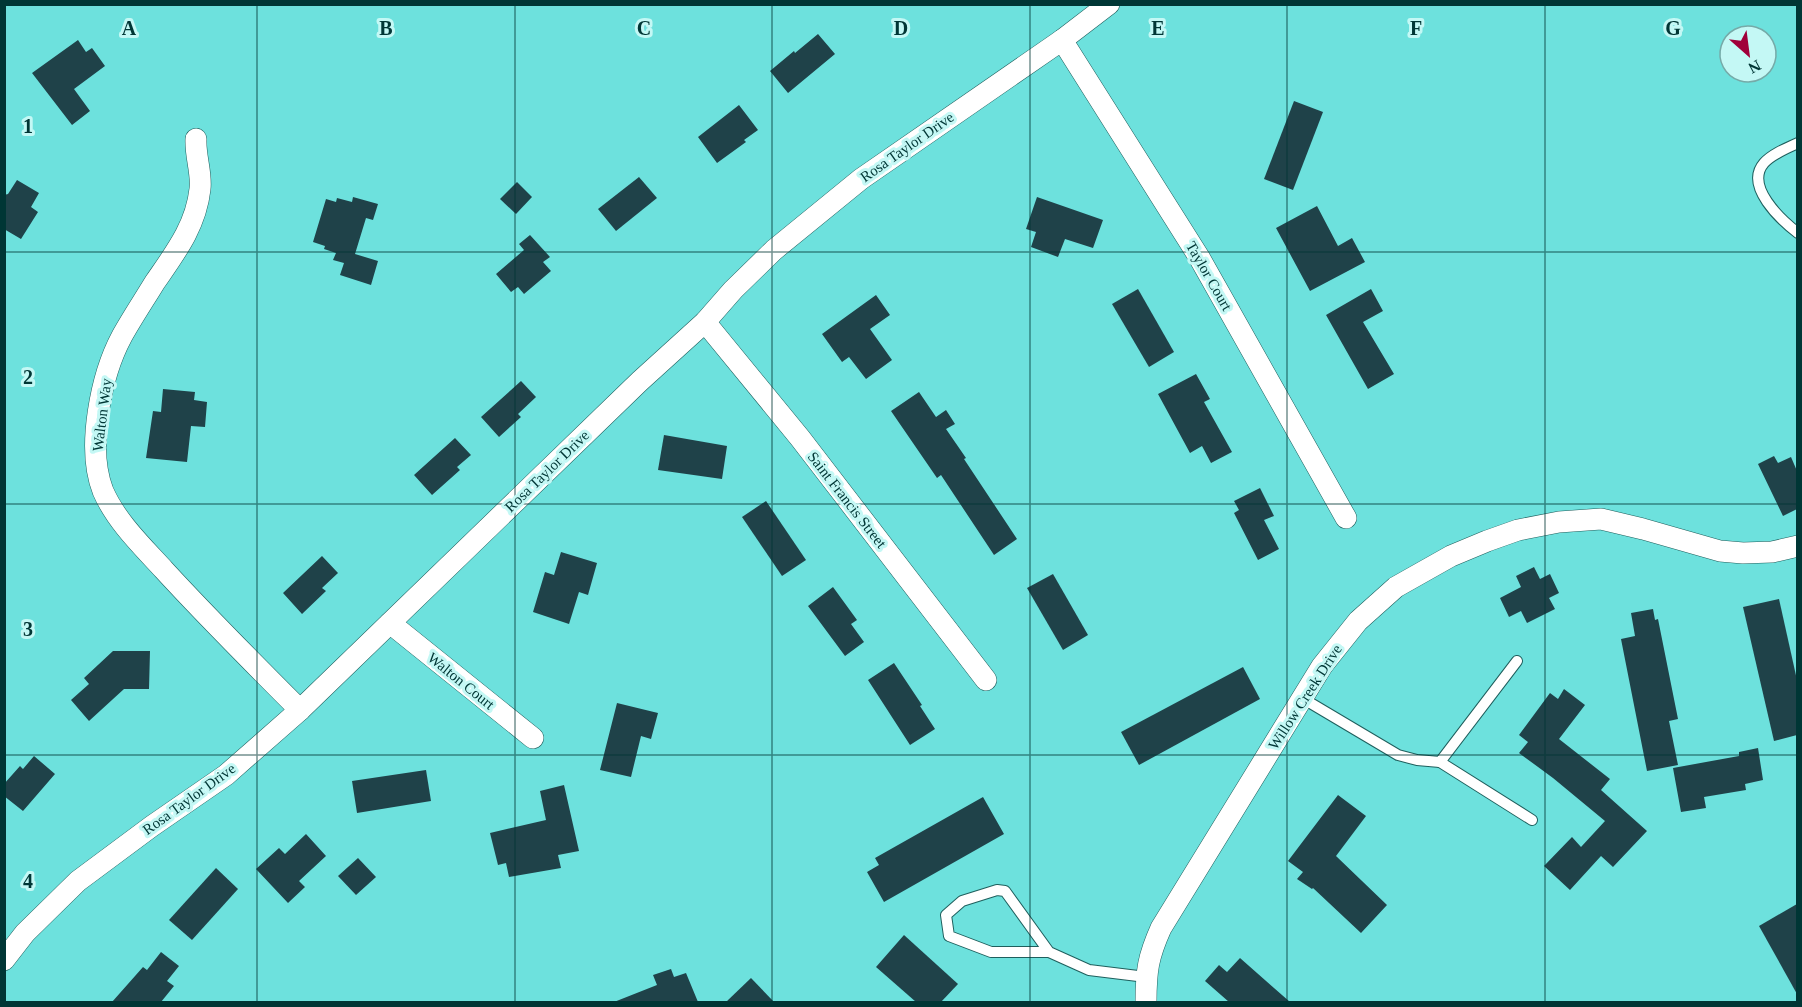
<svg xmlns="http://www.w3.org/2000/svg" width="1802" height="1007" viewBox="0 0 1802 1007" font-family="'Times New Roman',serif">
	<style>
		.building { fill: #1f4249 }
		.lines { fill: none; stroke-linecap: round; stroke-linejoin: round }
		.lane-casing { stroke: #1f5f5d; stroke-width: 12 }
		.street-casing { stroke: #1f5f5d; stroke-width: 22 }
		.lane { stroke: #fff; stroke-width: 10 }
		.street { stroke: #fff; stroke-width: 21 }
		.grid { fill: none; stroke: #003635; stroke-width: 1.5; stroke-opacity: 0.55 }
		.labels { text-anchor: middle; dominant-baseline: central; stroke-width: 6; stroke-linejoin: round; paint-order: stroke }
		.street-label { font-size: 15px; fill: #003635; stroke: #c4f8f5 }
		.grid-label { font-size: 20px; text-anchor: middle; font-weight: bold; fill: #003635; stroke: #c4f8f5; stroke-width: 6; stroke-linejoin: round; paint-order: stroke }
	</style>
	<rect width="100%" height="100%" fill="#6de1dd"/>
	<!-- building -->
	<g class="building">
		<polygon points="818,34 835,54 788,93 770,71 794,51 795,53"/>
		<polygon points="78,40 86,52 92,48 105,66 74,89 90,111 72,125 32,73"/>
		<polygon points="1294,101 1323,112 1293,190 1264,179"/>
		<polygon points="739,105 758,130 744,140 746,142 717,163 698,137"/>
		<polygon points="639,177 657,198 616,231 598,209"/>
		<polygon points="17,180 39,193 31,207 38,212 21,239 4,229 4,195 8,194"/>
		<polygon points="517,182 532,197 516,214 500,199"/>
		<polygon points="353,197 378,204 373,220 366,218 355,254 378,261 371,285 340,275 344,263 333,260 336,253 324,249 325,246 313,242 326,199 336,202 337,198 352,202"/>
		<polygon points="1037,197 1103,220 1093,248 1065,239 1058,257 1031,247 1036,232 1026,229"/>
		<polygon points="1317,206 1338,246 1352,238 1365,262 1310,291 1276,228"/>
		<polygon points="530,235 550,257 543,262 551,271 524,294 518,287 511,292 496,274 524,250 519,244"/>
		<polygon points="1138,289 1174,352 1149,367 1112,304"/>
		<polygon points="1371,289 1383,311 1363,322 1394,374 1368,389 1326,315"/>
		<polygon points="876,295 890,315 870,329 892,360 866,379 849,357 842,362 822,334"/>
		<polygon points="1196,374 1210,399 1204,402 1232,452 1211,463 1202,446 1190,453 1158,394"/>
		<polygon points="521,381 536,397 518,414 521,417 499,437 481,417"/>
		<polygon points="163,389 195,392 194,400 207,402 205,427 191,426 187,462 146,458 153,411 161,412"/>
		<polygon points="919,392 936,417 946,410 955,424 946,429 966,458 964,459 1017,539 994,555 941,475 937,478 891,411"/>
		<polygon points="664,435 727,446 722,479 658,470"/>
		<polygon points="455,438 471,455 457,467 460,470 432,495 414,475"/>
		<polygon points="1774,456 1778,463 1791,457 1797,471 1797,509 1783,516 1758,464"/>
		<polygon points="1260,488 1274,516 1264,520 1279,549 1258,560 1234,513 1239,510 1234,501"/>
		<polygon points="766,501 806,560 782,576 742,517"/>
		<polygon points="561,552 597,563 588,595 579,592 569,624 533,612 545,572 554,575"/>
		<polygon points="322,556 338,573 322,588 326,591 302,614 283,593"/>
		<polygon points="1534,567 1540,579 1550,574 1559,593 1549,598 1555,609 1527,623 1521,611 1509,617 1500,598 1521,587 1516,576"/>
		<polygon points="1053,574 1088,635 1063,650 1027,588"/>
		<polygon points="833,587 857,620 851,624 864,642 845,656 808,606"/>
		<polygon points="1779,599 1797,680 1797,735 1774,741 1743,607"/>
		<polygon points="1653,609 1655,620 1658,619 1678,719 1669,721 1678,765 1647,771 1621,639 1635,636 1631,613"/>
		<polygon points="113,651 150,651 149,689 124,689 89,721 71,700 89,684 84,678"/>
		<polygon points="894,663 922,705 920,706 935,729 910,745 868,680"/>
		<polygon points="1243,667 1260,699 1139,765 1121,732"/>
		<polygon points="1564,689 1585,705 1559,739 1610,779 1601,790 1647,831 1613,867 1601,856 1570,890 1544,866 1572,837 1581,847 1605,821 1553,778 1519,753 1528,742 1519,735 1550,693 1558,699"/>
		<polygon points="617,703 658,713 651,739 641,736 631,777 600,770"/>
		<polygon points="1758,748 1763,780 1745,784 1746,790 1704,797 1706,808 1681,812 1673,768 1739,756 1739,752"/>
		<polygon points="34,756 55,774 23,811 4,796 4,784 20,766 23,769"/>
		<polygon points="426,770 431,801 357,813 352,781"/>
		<polygon points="564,785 579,851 558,855 561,868 509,877 506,863 498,865 490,833 546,820 540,791"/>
		<polygon points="1338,795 1366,816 1336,856 1387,905 1361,933 1313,888 1312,889 1297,879 1303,872 1288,861"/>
		<polygon points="983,797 1004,834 884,902 867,872 879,865 875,858"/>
		<polygon points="306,834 326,856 299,881 305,887 288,903 256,869 279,848 285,854"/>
		<polygon points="358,858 376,877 356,895 338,876"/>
		<polygon points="216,868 238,889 192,940 169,920"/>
		<polygon points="1797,904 1797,994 1759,926"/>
		<polygon points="904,935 958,984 941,1002 916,1002 876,967"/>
		<polygon points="161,952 179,966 167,981 174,986 161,1002 112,1002 143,967 147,970"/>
		<polygon points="1240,958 1290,1002 1229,1002 1205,981 1219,965 1227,972"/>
		<polygon points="671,969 674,977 686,973 698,1002 614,1002 657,985 653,975"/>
		<polygon points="751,978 774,1002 726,1002"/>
	</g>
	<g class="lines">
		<defs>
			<g id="lane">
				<path d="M1798 143C1787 148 1772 154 1764 163 1744 186 1781 220 1798 233"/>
				<polyline points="1302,698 1398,755 1417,760 1440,762 1517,661"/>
				<polyline points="1440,762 1532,820"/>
				<polyline points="1049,952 991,952 949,936 946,915 962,901 997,890 1005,891 1049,952 1089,970 1146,977"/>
			</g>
			<g id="street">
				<polyline points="1062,40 1199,257 1346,518"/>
				<path d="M196 139C195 156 202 173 200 189 196 226 175 253 155 282 144 300 132 318 122 336 101 375 86 448 103 491 116 521 142 546 164 570 208 618 254 664 300 710"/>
				<polyline points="705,322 800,438 986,680"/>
				<polyline points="390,623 533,738"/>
				<polyline points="4,960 25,933 78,881 152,826 226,775 300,710 640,381 705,322 733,290 774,250 861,179 1062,40 1109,4"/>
				<path d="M1146 1002C1146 971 1148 957 1161 928L1322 666 1358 621 1396 587 1451 556 1487 541 1518 530 1559 522 1601 519 1643 529 1720 551 1743 553 1772 552 1798 546"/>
			</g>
		</defs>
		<!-- lane casing -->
		<use href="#lane" class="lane-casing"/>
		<!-- street casing -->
		<use href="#street" class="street-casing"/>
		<!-- lane -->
		<use href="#lane" class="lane"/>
		<!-- street -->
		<use href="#street" class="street"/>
	</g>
	<!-- grid -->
	<path class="grid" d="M257 4V1002M515 4V1002M772 4V1002M1030 4V1002M1287 4V1002M1545 4V1002M4 252H1798M4 504H1798M4 755H1798"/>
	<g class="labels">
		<!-- street labels -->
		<g class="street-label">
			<text transform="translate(907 147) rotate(-35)">Rosa Taylor Drive</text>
			<text transform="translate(1209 276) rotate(60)">Taylor Court</text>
			<text transform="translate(102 415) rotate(-83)">Walton Way</text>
			<text transform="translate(547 471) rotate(-44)">Rosa Taylor Drive</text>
			<text transform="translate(847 500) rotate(52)">Saint Francis Street</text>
			<text transform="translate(461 681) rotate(39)">Walton Court</text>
			<text transform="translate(1305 697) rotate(-57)">Willow Creek Drive</text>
			<text transform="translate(189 799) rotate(-36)">Rosa Taylor Drive</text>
		</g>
	</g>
	<g class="grid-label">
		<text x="129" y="35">A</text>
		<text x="386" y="35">B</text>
		<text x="644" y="35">C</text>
		<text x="901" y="35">D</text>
		<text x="1158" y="35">E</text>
		<text x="1416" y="35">F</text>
		<text x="1673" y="35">G</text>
		<text x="28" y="133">1</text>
		<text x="28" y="384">2</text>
		<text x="28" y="636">3</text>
		<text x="28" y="888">4</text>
	</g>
	<!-- border -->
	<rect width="1802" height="1007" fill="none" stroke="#003635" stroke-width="12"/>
	<!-- north arrow -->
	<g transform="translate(1748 54) rotate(152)"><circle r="28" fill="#c4f8f5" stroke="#76aaa8" stroke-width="1.5"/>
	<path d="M0-4.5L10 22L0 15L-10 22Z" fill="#a0003a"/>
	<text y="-9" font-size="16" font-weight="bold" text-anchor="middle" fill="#003635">N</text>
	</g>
</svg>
